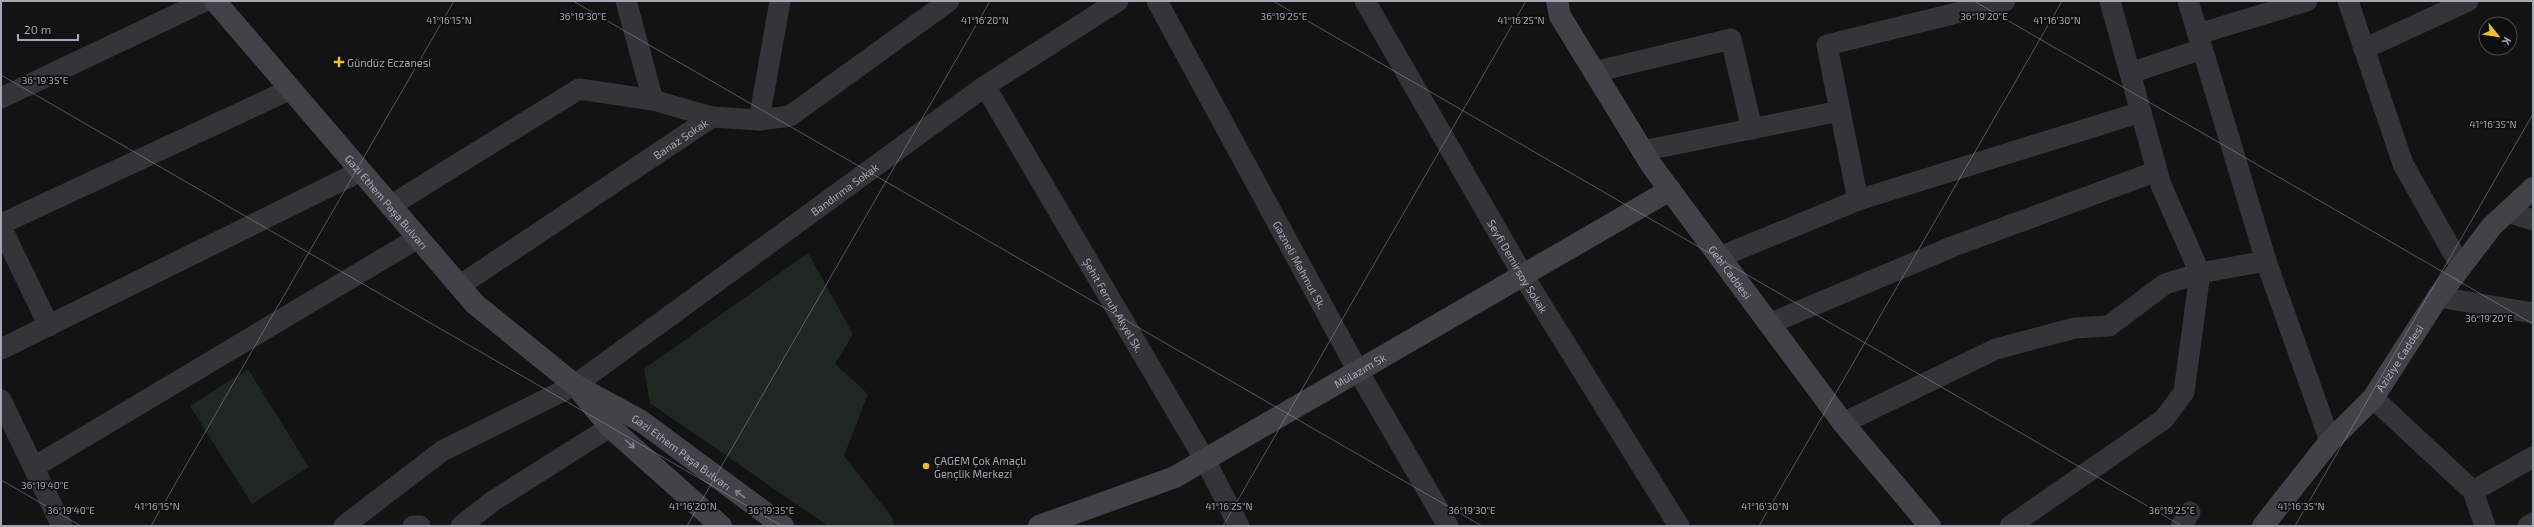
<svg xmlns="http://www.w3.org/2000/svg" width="2534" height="527" viewBox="0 0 2534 527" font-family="'Exo 2',sans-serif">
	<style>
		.green { fill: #1f2720 }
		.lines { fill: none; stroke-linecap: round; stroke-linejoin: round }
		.street { stroke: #343439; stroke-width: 21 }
		.secondary { stroke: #424349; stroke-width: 22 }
		.oneway { stroke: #82858f }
		.ticks { fill: none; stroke: #a4a8b5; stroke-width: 1; stroke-opacity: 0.45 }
		.poi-dot { fill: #efbe30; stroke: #0e0e0f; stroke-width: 1.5 }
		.labels { text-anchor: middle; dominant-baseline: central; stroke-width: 3.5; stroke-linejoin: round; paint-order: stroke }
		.poi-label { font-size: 11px; fill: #a4a8b5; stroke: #0e0e0f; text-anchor: start }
		.street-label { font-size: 11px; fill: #a4a8b5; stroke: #0e0e0f }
		.ticks-label { font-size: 10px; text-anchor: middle; fill: #a4a8b5; stroke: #0e0e0f; stroke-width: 3.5; stroke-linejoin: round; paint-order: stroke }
	</style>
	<rect width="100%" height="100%" fill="#131314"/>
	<!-- green -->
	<g class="green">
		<polygon points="808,253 853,334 835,364 868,394 844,456 892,517 894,526 828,526 650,403 644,369"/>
		<polygon points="248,369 309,467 252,504 190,406"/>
	</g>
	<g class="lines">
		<!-- street -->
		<g class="street">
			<polyline points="626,1 653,100"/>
			<path id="s1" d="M1157 1 1358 371 1448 526"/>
			<path id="s2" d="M1365 1 1524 277 1679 526"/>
			<polyline points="2188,1 2266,261 2330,441"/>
			<polyline points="2348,1 2403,164 2461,267"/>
			<polyline points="2198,34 2307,1"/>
			<polyline points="2364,49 2468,1"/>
			<polyline points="1594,72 1731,39 1752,129"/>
			<polyline points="2130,73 2202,49"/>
			<path id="s3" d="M985 86 1205 460 1239 526"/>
			<polyline points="1,98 205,1"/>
			<polyline points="759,120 780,1"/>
			<polyline points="1642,151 1840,111 1827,45 2005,1"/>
			<polyline points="1858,200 2141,112"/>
			<polyline points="390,206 579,89 653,100 712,117"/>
			<polyline points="2507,212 2533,220"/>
			<polyline points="1,224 291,89"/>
			<polyline points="1,227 49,326"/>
			<polyline points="1720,257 1858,200 1840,111"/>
			<path id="s4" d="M459 286 712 117 759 120 790 116 949 1"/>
			<polyline points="2438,297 2533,313"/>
			<polyline points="1769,324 1954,246 2157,171"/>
			<polyline points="1,349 361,171"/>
			<polyline points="2373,398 2473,491 2485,526"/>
			<polyline points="1,400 62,526"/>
			<polyline points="1843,423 1996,349 2075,328 2109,326 2165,284 2200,273 2266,261"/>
			<polyline points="34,467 418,238"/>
			<polyline points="2473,491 2533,457"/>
			<path id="s5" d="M344 526 442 451 575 385 985 86 1118 1"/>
			<polyline points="413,526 420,526"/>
			<polyline points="461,526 493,501 610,427"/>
			<polyline points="2010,526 2164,419 2184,392 2200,273 2161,185 2110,1"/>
			<polyline points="2181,526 2190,512"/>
			<polyline points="2528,526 2533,523"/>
		</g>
		<!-- secondary -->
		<g class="secondary">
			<path id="s6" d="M215 1 475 304 575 385 641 421 783 526"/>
			<path id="s7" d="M1557 1 1560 16 1652 166 1843 423 1930 526"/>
			<polyline points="582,393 610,427 721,526"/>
			<path id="s8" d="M1039 526 1175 477 1670 190"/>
			<path id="s9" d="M2263 526 2330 441 2373 398 2438 297 2492 226 2533 188"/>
		</g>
	</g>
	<!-- one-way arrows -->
	<defs><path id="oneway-shaft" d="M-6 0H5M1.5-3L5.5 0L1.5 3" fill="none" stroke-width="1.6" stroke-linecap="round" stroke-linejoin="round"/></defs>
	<g class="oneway">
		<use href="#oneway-shaft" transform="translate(630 444) rotate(42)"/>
		<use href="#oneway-shaft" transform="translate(740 494) rotate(-143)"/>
	</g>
	<!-- ticks -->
	<path class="ticks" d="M573 1 1482 526M1273 1 2182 526M1974 1 2533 324M1 75 782 526M1 480 81 526M151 526 454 1M687 526 990 1M1223 526 1526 1M1759 526 2062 1M2295 526 2533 114"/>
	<!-- markers -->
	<g class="poi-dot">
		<path d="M337 56h4v4h4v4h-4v4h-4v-4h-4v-4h4z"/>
		<circle cx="926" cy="466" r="4"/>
	</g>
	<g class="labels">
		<!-- poi labels -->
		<g class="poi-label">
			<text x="347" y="62">Gündüz Eczanesi</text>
			<text x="934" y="460">ÇAGEM Çok Amaçlı<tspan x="934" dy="13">Gençlik Merkezi</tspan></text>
		</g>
		<!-- street labels -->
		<g class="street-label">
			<text stroke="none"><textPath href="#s4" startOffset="266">Banaz Sokak</textPath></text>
			<text stroke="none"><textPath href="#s5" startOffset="605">Bandırma Sokak</textPath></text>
			<text stroke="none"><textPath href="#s6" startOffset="264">Gazi Ethem Paşa Bulvarı</textPath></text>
			<text stroke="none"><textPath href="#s1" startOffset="300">Gazneli Mahmut Sk.</textPath></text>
			<text stroke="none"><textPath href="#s2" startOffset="306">Seyfi Demirsoy Sokak</textPath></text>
			<text stroke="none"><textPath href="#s7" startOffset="323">Gebi Caddesi</textPath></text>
			<text stroke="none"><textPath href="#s3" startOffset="254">Şehit Ferruh Akyel Sk.</textPath></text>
			<text stroke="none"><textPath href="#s9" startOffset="217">Aziziye Caddesi</textPath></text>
			<text stroke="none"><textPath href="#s8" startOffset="358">Mülazım Sk</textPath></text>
			<text stroke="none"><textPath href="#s6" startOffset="654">Gazi Ethem Paşa Bulvarı</textPath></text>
		</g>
	</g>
	<g class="ticks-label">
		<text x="1984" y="20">36°19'20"E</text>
		<text x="583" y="20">36°19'30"E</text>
		<text x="1284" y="20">36°19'25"E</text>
		<text x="449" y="24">41°16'15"N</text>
		<text x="985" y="24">41°16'20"N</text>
		<text x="1521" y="24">41°16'25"N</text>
		<text x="2057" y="24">41°16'30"N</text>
		<text x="45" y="84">36°19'35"E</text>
		<text x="2493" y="128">41°16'35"N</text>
		<text x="2489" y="322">36°19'20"E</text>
		<text x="45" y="489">36°19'40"E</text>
		<text x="157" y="510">41°16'15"N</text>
		<text x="693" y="510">41°16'20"N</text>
		<text x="1229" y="510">41°16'25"N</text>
		<text x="1765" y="510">41°16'30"N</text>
		<text x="2301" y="510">41°16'35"N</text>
		<text x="71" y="514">36°19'40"E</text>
		<text x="771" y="514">36°19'35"E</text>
		<text x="1472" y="514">36°19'30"E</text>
		<text x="2172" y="514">36°19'25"E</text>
	</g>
	<!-- border -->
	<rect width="2534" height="527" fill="none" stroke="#a4a8b5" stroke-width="4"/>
	<!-- north arrow -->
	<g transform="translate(2498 36) rotate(120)"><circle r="19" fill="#0e0e0f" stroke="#4a4c51"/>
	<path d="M0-3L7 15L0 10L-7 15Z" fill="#efbe30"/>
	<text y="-6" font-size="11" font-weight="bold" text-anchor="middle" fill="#a4a8b5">K</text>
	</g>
	<!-- scale -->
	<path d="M18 34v6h60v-6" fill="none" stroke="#a4a8b5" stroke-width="2"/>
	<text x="24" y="34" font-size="12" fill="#a4a8b5" stroke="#0e0e0f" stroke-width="3" paint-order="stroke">20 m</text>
</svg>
